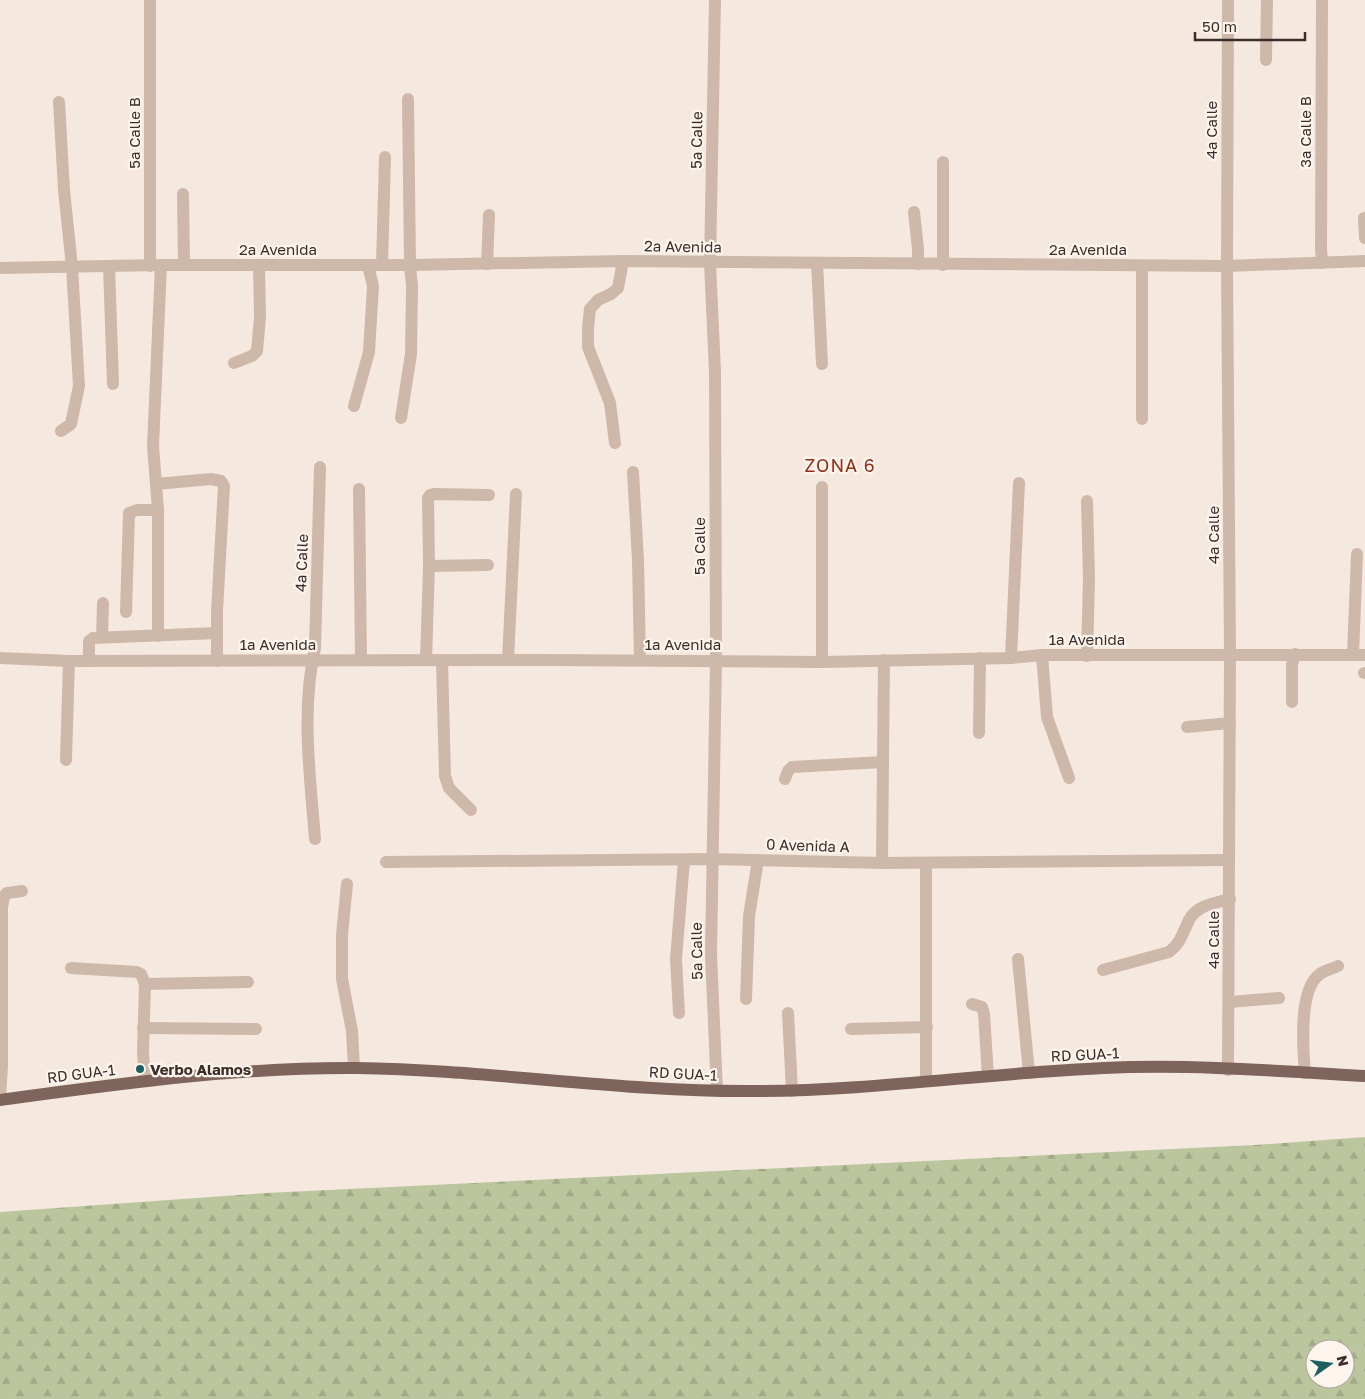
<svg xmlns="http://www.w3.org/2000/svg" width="1365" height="1399" viewBox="0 0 1365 1399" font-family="'Golos Text',sans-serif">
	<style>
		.forest { fill: url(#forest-firs); fill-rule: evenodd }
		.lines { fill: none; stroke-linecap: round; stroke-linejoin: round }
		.minor { stroke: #ceb8aa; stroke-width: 12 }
		.major { stroke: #7e645a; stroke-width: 12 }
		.poi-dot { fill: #1c6061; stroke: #fcf4ed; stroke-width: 2 }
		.labels { text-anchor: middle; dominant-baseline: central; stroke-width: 4.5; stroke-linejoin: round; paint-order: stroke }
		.street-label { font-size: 15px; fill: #3b2e2a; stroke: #fcf4ed }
		.poi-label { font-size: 15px; font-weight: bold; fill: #3b2e2a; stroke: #fcf4ed; text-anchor: start }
		.quarter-label { font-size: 18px; letter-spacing: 1px; fill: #91311c; stroke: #fcf4ed }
	</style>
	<defs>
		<pattern id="forest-firs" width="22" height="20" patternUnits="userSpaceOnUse" patternTransform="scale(1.25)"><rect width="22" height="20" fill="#bbc69e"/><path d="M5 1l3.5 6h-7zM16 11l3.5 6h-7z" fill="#a2aa88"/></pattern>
	</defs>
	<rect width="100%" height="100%" fill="#f5e9df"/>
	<!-- forest -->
	<path class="forest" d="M1365 1137V1399H0V1212L266 1193 1255 1145ZM1315 1349H1345V1379H1315Z"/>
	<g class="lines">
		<!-- minor -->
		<g class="minor">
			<polyline points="150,0 150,266"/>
			<polyline points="715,0 710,263 715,372 716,660 711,955 717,1091"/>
			<polyline points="1322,0 1321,248 1322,263"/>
			<polyline points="1266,60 1267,0"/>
			<polyline points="59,102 64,190 72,267 79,386 71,424 61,431"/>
			<polyline points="183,194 184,265"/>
			<polyline points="914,212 918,249 918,264"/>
			<polyline points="1364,218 1365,238"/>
			<polyline points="817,263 822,364"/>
			<polyline points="487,264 489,215"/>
			<polyline points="382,265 385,157"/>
			<polyline points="943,265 943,162"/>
			<polyline points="109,266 113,384"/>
			<polyline points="0,268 161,265 410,265 623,261 1227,266 1365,261"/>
			<polyline points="234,363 252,356 257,351 260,317 259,265"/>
			<polyline points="354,406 369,352 373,286 368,265"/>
			<polyline points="401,418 411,354 412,286 410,265 408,99"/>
			<polyline points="1142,419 1142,266"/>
			<polyline points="615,443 610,403 588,347 588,327 590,309 598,300 611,294 618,288 623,261"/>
			<polyline points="633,472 638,560 640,660"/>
			<polyline points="156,484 211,479 221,481 224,486 217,611 217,661"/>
			<polyline points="359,489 361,660"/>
			<polyline points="1087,501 1089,578 1087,656"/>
			<polyline points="429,566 488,565"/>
			<polyline points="126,612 129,513 137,510 158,510"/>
			<polyline points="158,636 158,510 153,446 161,265"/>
			<polyline points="102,637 103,603"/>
			<polyline points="1042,655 1047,717 1069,778"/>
			<polyline points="1353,655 1357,554"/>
			<polyline points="0,658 69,661 547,660 822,662 1011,658 1042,655 1365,655"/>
			<polyline points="1011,658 1019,483"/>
			<polyline points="426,660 429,566 428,498 430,495 435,494 489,495"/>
			<polyline points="508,660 516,494"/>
			<polyline points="89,661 89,641 93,638 217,633"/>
			<polyline points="442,661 445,776 449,788 471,810"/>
			<polyline points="822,662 822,487"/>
			<polyline points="1364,673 1365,673"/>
			<polyline points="1292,702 1292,665 1295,654"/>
			<polyline points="1187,727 1230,723"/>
			<polyline points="979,733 980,658"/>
			<polyline points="66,760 69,661"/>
			<polyline points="785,779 788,771 792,767 883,762"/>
			<path d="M315 839C310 776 301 710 315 648L320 467"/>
			<polyline points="386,862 712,859 882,863 1229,860"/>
			<polyline points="882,863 884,660"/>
			<polyline points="347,884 342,935 342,979 352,1031 354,1068"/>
			<polyline points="1018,959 1029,1073"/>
			<polyline points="71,968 137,972 141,974 145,984 143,1052 145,1081"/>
			<path d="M1103 970 1169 952C1181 943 1183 932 1189 920 1197 905 1215 903 1230 899"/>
			<polyline points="145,984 248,982"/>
			<polyline points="746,999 749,916 758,860"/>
			<polyline points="1229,1002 1279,998"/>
			<polyline points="972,1004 982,1007 984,1014 988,1076"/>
			<polyline points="679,1013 676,959 684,860"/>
			<polyline points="788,1013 792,1091"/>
			<polyline points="143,1028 256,1029"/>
			<polyline points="851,1029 927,1027"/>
			<polyline points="1228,1070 1230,654 1227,266 1228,0"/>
			<path d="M1305 1073C1303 1049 1298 989 1320 974 1325 970 1332 969 1338 966"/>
			<polyline points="926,1081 926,863"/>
			<polyline points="0,1097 2,1066 2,908 4,896 7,893 22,891"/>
		</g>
		<!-- major -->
		<path class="major" d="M0 1100C118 1084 237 1067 356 1068 489 1070 621 1092 754 1091 871 1091 987 1073 1104 1068 1189 1064 1280 1071 1365 1076"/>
	</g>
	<!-- markers -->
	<circle class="poi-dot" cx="140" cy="1069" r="5"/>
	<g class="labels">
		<!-- street labels -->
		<g class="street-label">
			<text transform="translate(1211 130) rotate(-90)">4a Calle</text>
			<text transform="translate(1305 132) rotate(-90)">3a Calle B</text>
			<text transform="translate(134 133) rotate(-90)">5a Calle B</text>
			<text transform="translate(696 140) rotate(-89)">5a Calle</text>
			<text transform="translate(683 246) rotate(1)">2a Avenida</text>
			<text x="278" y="249">2a Avenida</text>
			<text x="1088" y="249">2a Avenida</text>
			<text transform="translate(1213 535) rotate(-90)">4a Calle</text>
			<text transform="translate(699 546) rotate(-90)">5a Calle</text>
			<text transform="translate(301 563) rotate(-88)">4a Calle</text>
			<text x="1087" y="639">1a Avenida</text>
			<text x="278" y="644">1a Avenida</text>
			<text x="683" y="644">1a Avenida</text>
			<text transform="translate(808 845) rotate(2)">0 Avenida A</text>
			<text transform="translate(1213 940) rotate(-90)">4a Calle</text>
			<text transform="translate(696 951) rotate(-91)">5a Calle</text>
			<text transform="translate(1085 1054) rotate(-3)">RD GUA-1</text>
			<text transform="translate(81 1073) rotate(-7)">RD GUA-1</text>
			<text transform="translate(683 1073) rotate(3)">RD GUA-1</text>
		</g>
		<!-- poi labels -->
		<g class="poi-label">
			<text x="150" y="1069">Verbo Alamos</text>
		</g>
		<!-- quarter labels -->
		<g class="quarter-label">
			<text x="840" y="465">ZONA 6</text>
		</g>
	</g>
	<!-- north arrow -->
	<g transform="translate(1330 1364) rotate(76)"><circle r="24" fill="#fcf4ed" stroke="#afa59f"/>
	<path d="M0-4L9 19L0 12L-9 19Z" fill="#1c6061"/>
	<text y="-8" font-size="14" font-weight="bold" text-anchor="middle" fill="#3b2e2a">N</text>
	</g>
	<!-- scale -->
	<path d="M1195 32v8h110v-8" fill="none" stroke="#3b2e2a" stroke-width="2.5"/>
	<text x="1202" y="32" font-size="15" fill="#3b2e2a" stroke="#fcf4ed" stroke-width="4" paint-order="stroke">50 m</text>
</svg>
